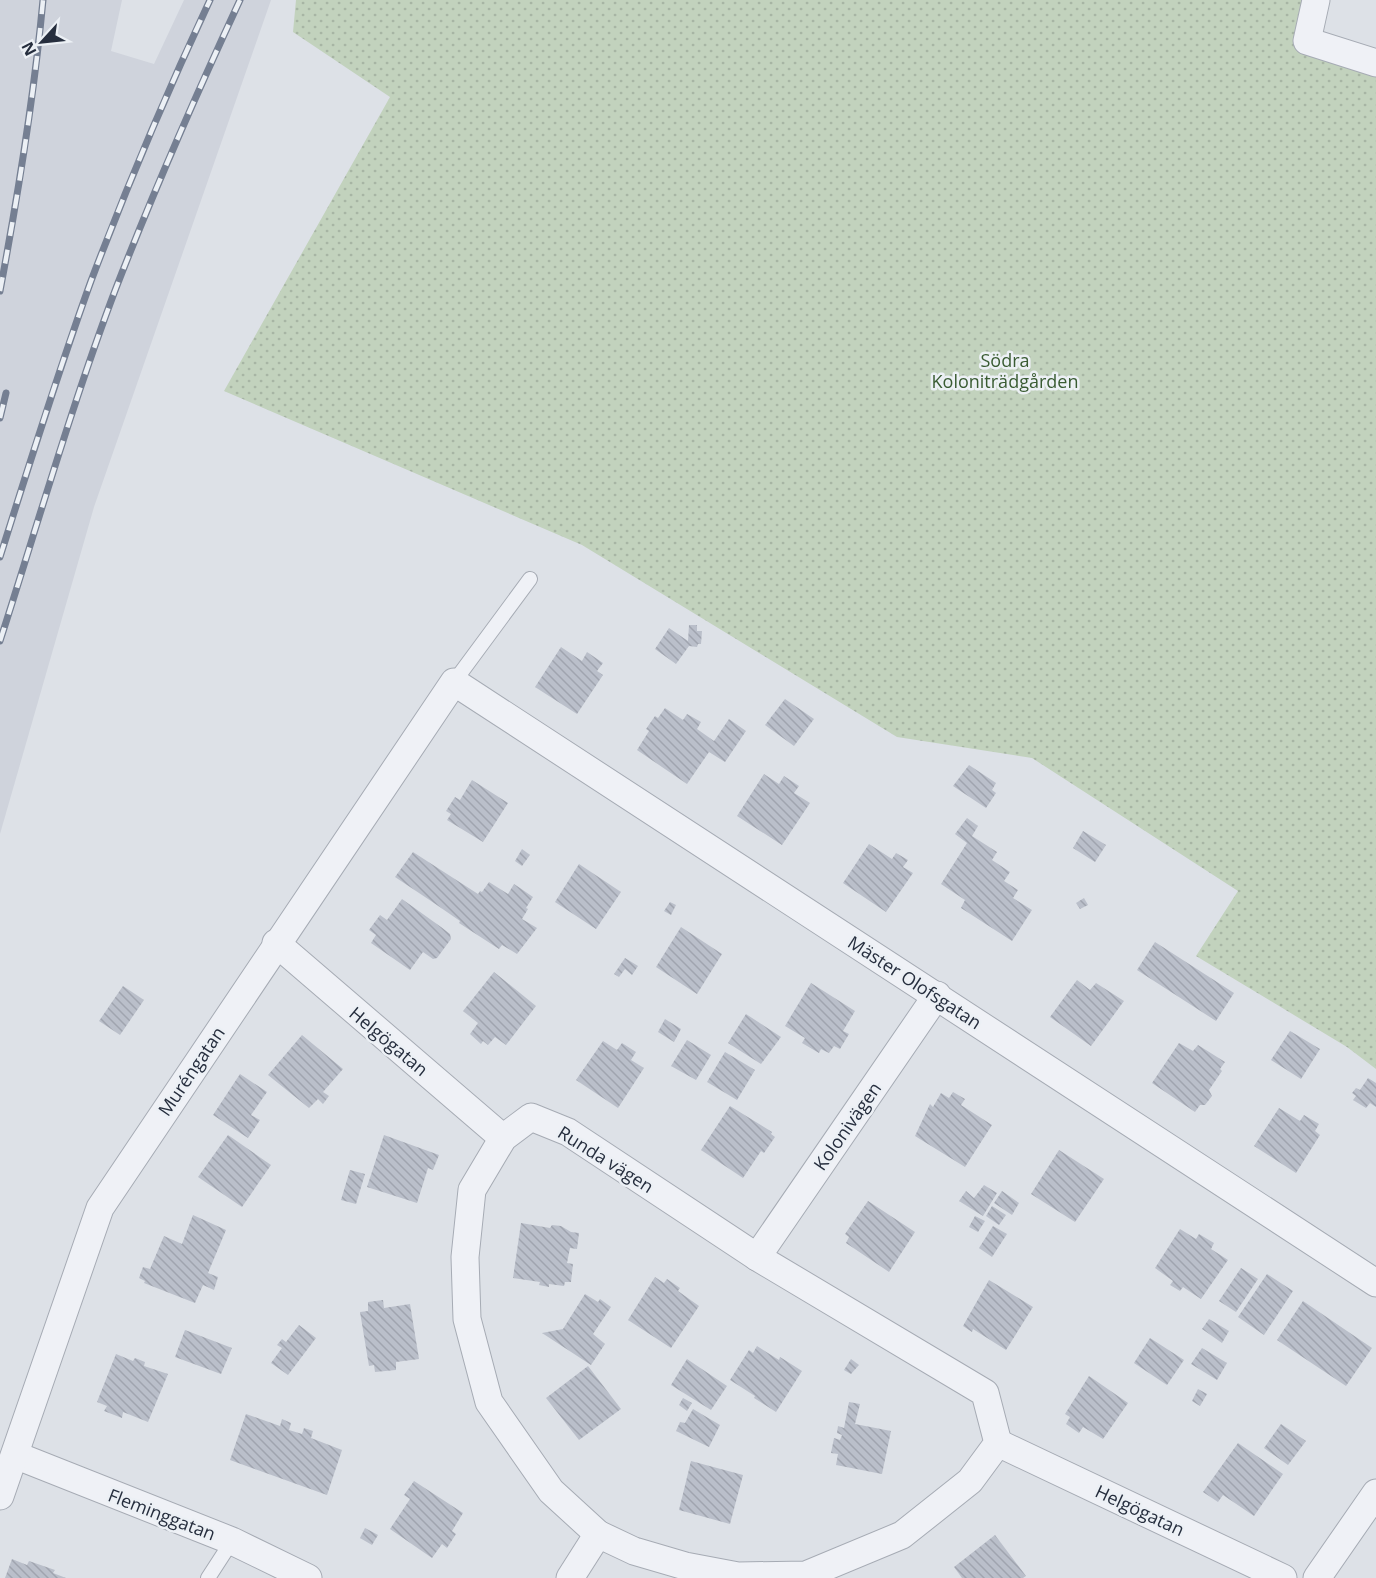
<svg xmlns="http://www.w3.org/2000/svg" width="1376" height="1578" viewBox="0 0 1376 1578" font-family="'Open Sans',sans-serif">
	<style>
		.built { fill: #cfd3dc }
		.green { fill: url(#green-dots) }
		.building { fill: url(#building-back-hatch) }
		.lines { fill: none; stroke-linecap: round; stroke-linejoin: round }
		.lane-casing { stroke: #a6abb4; stroke-width: 16 }
		.street-casing { stroke: #a6abb4; stroke-width: 29 }
		.lane { stroke: #eff1f6; stroke-width: 14 }
		.street { stroke: #eff1f6; stroke-width: 27 }
		.rail-casing { stroke: #757f92; stroke-width: 7 }
		.rail { stroke: #ecf0f5; stroke-width: 4.5; stroke-dasharray: 14; stroke-linecap: butt }
		.labels { text-anchor: middle; dominant-baseline: central; stroke-width: 5; stroke-linejoin: round; paint-order: stroke }
		.park-label { font-size: 18px; fill: #395b32; stroke: #ecf0f5 }
		.street-label { font-size: 18px; fill: #262e3e; stroke: #ecf0f5 }
	</style>
	<defs>
		<pattern id="green-dots" width="8" height="8" patternUnits="userSpaceOnUse" patternTransform="scale(1.5)"><rect width="8" height="8" fill="#c2d2bd"/><path d="M2 2h.1M6 6h.1" fill="none" stroke="#a7b5a4" stroke-width="1.8" stroke-linecap="round"/></pattern>
		<pattern id="building-back-hatch" width="6" height="6" patternUnits="userSpaceOnUse" patternTransform="scale(1.5)"><rect width="6" height="6" fill="#babfca"/><path d="M-1 5l2 2M0 0l6 6M5-1l2 2" fill="none" stroke="#a0a4af"/></pattern>
	</defs>
	<rect width="100%" height="100%" fill="#dde1e7"/>
	<!-- built -->
	<polygon class="built" points="0,0 122,0 111,51 154,64 184,0 271,0 94,507 0,834"/>
	<!-- green -->
	<polygon class="green" points="296,0 1308,0 1299,40 1376,66 1376,1069 1347,1047 1196,956 1238,891 1032,758 897,737 582,545 224,391 390,97 293,32"/>
	<!-- building -->
	<g class="building">
		<polygon points="689,625 697,625 697,631 702,631 701,644 698,644 697,647 689,646 676,664 655,649 669,628 688,641"/>
		<polygon points="561,647 582,661 587,652 603,663 597,671 603,675 577,714 535,687"/>
		<polygon points="785,699 814,719 794,746 765,725"/>
		<polygon points="665,708 683,720 687,714 701,722 697,729 714,741 729,719 746,731 725,762 709,752 687,784 637,750 649,731 646,729 655,716 658,718"/>
		<polygon points="969,765 996,783 992,790 996,793 986,808 953,786"/>
		<polygon points="764,774 779,784 784,776 799,786 794,793 810,803 782,845 737,816"/>
		<polygon points="472,780 508,803 483,842 447,820 451,814 446,811 455,797 460,800"/>
		<polygon points="967,818 978,826 972,836 997,852 992,860 1010,872 1004,881 1018,890 1013,898 1032,910 1012,941 961,908 965,900 941,884 967,843 955,834"/>
		<polygon points="1083,831 1106,845 1095,862 1073,848"/>
		<polygon points="869,844 892,859 896,853 908,860 903,867 913,873 886,912 843,883"/>
		<polygon points="522,849 530,855 522,866 515,861"/>
		<polygon points="413,852 478,894 480,891 482,892 489,882 508,894 514,884 520,888 533,897 526,908 528,909 522,919 537,928 517,954 502,945 499,949 459,923 460,921 431,901 395,877"/>
		<polygon points="579,864 621,892 596,929 555,902"/>
		<polygon points="1084,898 1088,905 1080,909 1076,903"/>
		<polygon points="402,899 441,927 450,934 451,939 437,958 433,959 423,952 410,970 371,943 376,935 369,930 380,915 387,920"/>
		<polygon points="670,902 676,905 671,915 664,911"/>
		<polygon points="681,927 722,954 697,994 656,967"/>
		<polygon points="1155,942 1234,993 1216,1021 1137,970"/>
		<polygon points="625,958 638,966 632,975 625,969 619,977 614,974"/>
		<polygon points="494,972 536,1006 506,1045 495,1037 488,1045 483,1041 481,1044 470,1034 478,1023 463,1011"/>
		<polygon points="1077,980 1090,990 1096,983 1124,1001 1091,1046 1050,1017"/>
		<polygon points="811,983 855,1011 843,1031 849,1034 840,1049 834,1046 829,1053 821,1049 819,1053 802,1043 805,1038 785,1026"/>
		<polygon points="123,986 144,1000 120,1035 99,1021"/>
		<polygon points="746,1014 781,1037 761,1064 728,1043"/>
		<polygon points="665,1019 681,1029 674,1042 658,1032"/>
		<polygon points="1290,1031 1320,1049 1301,1079 1271,1060"/>
		<polygon points="302,1035 343,1069 323,1092 329,1096 323,1104 318,1099 309,1108 268,1075"/>
		<polygon points="687,1040 711,1055 696,1080 671,1066"/>
		<polygon points="603,1041 617,1050 622,1043 636,1052 631,1060 644,1068 618,1108 576,1080"/>
		<polygon points="1179,1043 1193,1051 1198,1045 1225,1062 1220,1069 1222,1071 1209,1090 1212,1096 1205,1105 1200,1105 1195,1112 1152,1083"/>
		<polygon points="725,1052 755,1070 737,1100 707,1082"/>
		<polygon points="240,1074 267,1092 251,1115 260,1120 248,1138 213,1115"/>
		<polygon points="1368,1078 1376,1083 1376,1107 1370,1103 1366,1108 1353,1100 1356,1096 1352,1093 1356,1088 1360,1090"/>
		<polygon points="953,1092 965,1099 961,1105 992,1125 965,1167 915,1136 930,1104 933,1107 941,1093 949,1098"/>
		<polygon points="730,1106 772,1132 771,1134 775,1137 764,1153 761,1151 743,1178 701,1150"/>
		<polygon points="1279,1108 1300,1121 1304,1115 1319,1124 1315,1131 1320,1135 1296,1173 1254,1146"/>
		<polygon points="228,1135 271,1165 242,1207 198,1177"/>
		<polygon points="384,1135 439,1155 433,1170 428,1168 417,1203 367,1187"/>
		<polygon points="1059,1150 1104,1179 1075,1222 1031,1194"/>
		<polygon points="350,1170 365,1174 356,1204 341,1200"/>
		<polygon points="984,1185 997,1193 983,1216 959,1201 966,1191 974,1198"/>
		<polygon points="1002,1191 1019,1203 1012,1215 994,1203"/>
		<polygon points="868,1201 915,1232 889,1272 846,1243 849,1237 845,1234"/>
		<polygon points="992,1206 1006,1215 999,1225 986,1216"/>
		<polygon points="193,1215 226,1230 208,1273 218,1277 214,1290 203,1285 195,1303 144,1283 145,1281 139,1278 143,1267 150,1269 164,1236 182,1244"/>
		<polygon points="975,1216 985,1221 978,1232 969,1227"/>
		<polygon points="521,1223 550,1228 552,1225 561,1226 571,1232 579,1233 577,1249 570,1248 567,1263 573,1264 571,1282 565,1282 564,1286 549,1284 549,1287 539,1285 540,1282 513,1278"/>
		<polygon points="993,1226 1007,1234 992,1257 979,1248"/>
		<polygon points="1180,1229 1196,1239 1199,1234 1214,1243 1211,1249 1228,1260 1201,1299 1183,1287 1180,1291 1170,1285 1173,1281 1155,1268"/>
		<polygon points="1241,1268 1258,1279 1236,1312 1219,1301"/>
		<polygon points="1267,1274 1293,1291 1264,1335 1238,1317"/>
		<polygon points="655,1277 664,1283 667,1279 680,1288 678,1291 699,1306 671,1348 628,1320"/>
		<polygon points="989,1280 1033,1307 1006,1350 973,1329 972,1332 963,1326"/>
		<polygon points="585,1294 598,1302 600,1299 611,1307 593,1334 605,1344 591,1365 542,1333 563,1329"/>
		<polygon points="383,1300 384,1308 410,1304 419,1359 396,1362 396,1370 375,1372 374,1365 369,1366 360,1312 368,1311 368,1302"/>
		<polygon points="1303,1301 1372,1348 1346,1386 1277,1340"/>
		<polygon points="1209,1319 1229,1331 1222,1343 1202,1329"/>
		<polygon points="299,1325 316,1338 288,1375 271,1363 282,1348 277,1345 282,1339 286,1342"/>
		<polygon points="185,1330 232,1348 221,1374 175,1357"/>
		<polygon points="1150,1338 1184,1360 1167,1385 1134,1363"/>
		<polygon points="757,1346 779,1360 780,1357 802,1371 776,1412 754,1398 755,1396 730,1380 749,1350 753,1353"/>
		<polygon points="1202,1348 1227,1363 1217,1380 1191,1364"/>
		<polygon points="116,1354 133,1361 135,1358 145,1362 144,1366 168,1374 148,1422 123,1412 122,1418 104,1411 107,1406 97,1402"/>
		<polygon points="687,1359 727,1386 711,1410 671,1385"/>
		<polygon points="851,1359 859,1365 851,1374 844,1370"/>
		<polygon points="588,1366 621,1409 579,1440 546,1398"/>
		<polygon points="1089,1376 1128,1403 1103,1439 1083,1427 1079,1433 1066,1424 1070,1417 1065,1414"/>
		<polygon points="1198,1389 1207,1394 1200,1406 1192,1401"/>
		<polygon points="683,1398 692,1403 687,1411 679,1405"/>
		<polygon points="849,1402 860,1404 855,1424 891,1431 882,1474 836,1465 838,1454 831,1453 834,1438 840,1440 842,1435 837,1433 838,1426 844,1428"/>
		<polygon points="693,1409 720,1425 709,1447 676,1431 680,1422 685,1423"/>
		<polygon points="246,1414 280,1426 282,1419 291,1423 289,1430 302,1434 304,1428 313,1431 311,1438 342,1450 327,1495 230,1460"/>
		<polygon points="1281,1424 1306,1441 1288,1465 1264,1448"/>
		<polygon points="1238,1443 1283,1474 1254,1516 1223,1495 1218,1502 1203,1492"/>
		<polygon points="691,1461 743,1475 730,1524 679,1510"/>
		<polygon points="414,1481 463,1513 452,1531 456,1534 447,1548 442,1544 432,1558 390,1529 410,1499 404,1495"/>
		<polygon points="365,1528 378,1535 372,1545 360,1538"/>
		<polygon points="995,1535 1026,1576 1023,1578 962,1578 954,1567"/>
		<polygon points="12,1559 27,1565 29,1561 55,1570 53,1573 66,1578 5,1578"/>
	</g>
	<g class="lines">
		<defs>
			<g id="lane">
				<polyline points="454,682 530,579"/>
				<polyline points="208,1578 232,1541"/>
			</g>
			<g id="street">
				<polyline points="1316,0 1307,41 1376,63"/>
				<polyline points="276,943 503,1138"/>
				<polygon points="531,1117 568,1132 757,1257 985,1393 998,1443 970,1481 902,1535 806,1575 738,1576 685,1566 634,1551 598,1534 551,1491 489,1402 467,1319 465,1257 472,1190 503,1138"/>
				<polyline points="757,1257 937,995"/>
				<polyline points="998,1443 1283,1578"/>
				<polyline points="15,1455 232,1541 308,1578"/>
				<polyline points="0,1496 100,1208 454,682 1376,1283"/>
				<polyline points="570,1578 598,1534"/>
				<polyline points="1317,1578 1376,1493"/>
			</g>
		</defs>
		<!-- lane casing -->
		<use href="#lane" class="lane-casing"/>
		<!-- street casing -->
		<use href="#street" class="street-casing"/>
		<!-- lane -->
		<use href="#lane" class="lane"/>
		<!-- street -->
		<use href="#street" class="street"/>
		<defs>
			<g id="rail">
				<path d="M0 291C18 195 34 97 43 0"/>
				<polyline points="0,418 6,393"/>
				<path d="M0 557C29 465 58 372 91 281 127 186 167 92 210 0"/>
				<path d="M0 641C38 523 72 404 116 288 154 190 196 95 240 0"/>
			</g>
		</defs>
		<!-- rail casing -->
		<use href="#rail" class="rail-casing"/>
		<!-- rail -->
		<use href="#rail" class="rail"/>
	</g>
	<g class="labels">
		<!-- park labels -->
		<g class="park-label">
			<text x="1005" y="360">Södra<tspan x="1005" dy="21">Koloniträdgården</tspan></text>
		</g>
		<!-- street labels -->
		<g class="street-label">
			<text transform="translate(915 982) rotate(33)">Mäster Olofsgatan</text>
			<text transform="translate(389 1041) rotate(40)">Helgögatan</text>
			<text transform="translate(191 1071) rotate(-56)">Muréngatan</text>
			<text transform="translate(847 1126) rotate(-55)">Kolonivägen</text>
			<text transform="translate(606 1159) rotate(32)">Runda vägen</text>
			<text transform="translate(1140 1510) rotate(25)">Helgögatan</text>
			<text transform="translate(162 1514) rotate(21)">Fleminggatan</text>
		</g>
	</g>
	<!-- north arrow -->
	<g transform="translate(42 42) rotate(243)" stroke="#ecf0f5" stroke-width="4.5" paint-order="stroke">
	<path d="M0-4.5L10 22L0 15L-10 22Z" fill="#262e3e"/>
	<text y="-9" font-size="16" font-weight="bold" text-anchor="middle" fill="#262e3e">N</text>
	</g>
</svg>
